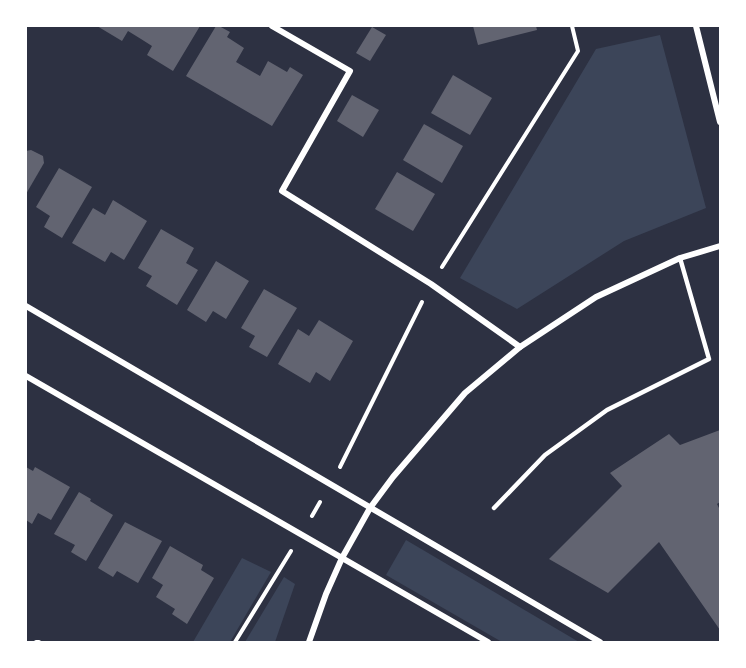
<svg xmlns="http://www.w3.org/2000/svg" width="746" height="668" viewBox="0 0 746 668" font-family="Helvetica,sans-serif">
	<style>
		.green { fill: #3c4559 }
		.building { fill: #626471 }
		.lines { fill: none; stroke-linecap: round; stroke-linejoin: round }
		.path { stroke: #fff; stroke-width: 4 }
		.service { stroke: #fff; stroke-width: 4.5 }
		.minor { stroke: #fff; stroke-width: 6 }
	</style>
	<rect width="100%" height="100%" fill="#2d3142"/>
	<!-- green -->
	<g class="green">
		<polygon points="660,35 706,208 624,241 517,309 460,278 596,49"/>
		<polygon points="406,540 579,642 502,642 386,575"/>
		<polygon points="242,558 271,572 230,642 193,642"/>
		<polygon points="284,577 295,584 275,642 245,642"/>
	</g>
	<!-- building -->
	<g class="building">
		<polygon points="97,26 200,26 173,71 147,55 152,46 141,39 128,31 122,41"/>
		<polygon points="216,26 219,26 230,32 227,37 244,48 236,62 260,76 268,61 287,72 290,67 303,75 272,126 186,76"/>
		<polygon points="473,26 536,26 537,30 478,45"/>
		<polygon points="372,27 386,35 370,61 356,53"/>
		<polygon points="453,75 492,98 470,135 431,113"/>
		<polygon points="352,95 379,110 363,137 337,121"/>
		<polygon points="424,124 463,146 442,183 403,160"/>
		<polygon points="31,150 43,156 44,163 26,194 26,151"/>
		<polygon points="59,168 92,187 62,238 44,227 50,216 36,207"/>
		<polygon points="397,172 435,194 413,231 375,209"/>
		<polygon points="113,200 147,221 124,260 111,252 105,262 72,243 93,208 105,215"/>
		<polygon points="161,229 194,248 186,263 198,270 177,305 146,286 152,276 138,268"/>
		<polygon points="216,261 249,281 226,319 213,311 206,322 187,310"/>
		<polygon points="264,289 297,308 267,357 249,347 255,336 241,328"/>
		<polygon points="319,320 353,341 330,381 316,372 310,383 278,364 298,329 309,336"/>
		<polygon points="720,430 720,502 717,504 720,510 720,630 659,542 608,593 549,559 622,486 610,473 669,434 680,445"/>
		<polygon points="26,467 33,471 35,467 70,487 51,520 38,513 32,524 26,520"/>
		<polygon points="79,492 91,499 90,501 113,515 86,561 71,552 75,545 54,534"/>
		<polygon points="125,522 162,541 138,583 117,571 113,577 98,568"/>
		<polygon points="170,546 203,565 201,570 214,578 187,624 172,614 175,609 156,597 163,585 152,578"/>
	</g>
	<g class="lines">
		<!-- path -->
		<g class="path">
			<polyline points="442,267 578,51 572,26"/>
			<polyline points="340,467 422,302"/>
			<polyline points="312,516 320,502"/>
			<polyline points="36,642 39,642"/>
			<polyline points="235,642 291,551"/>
		</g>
		<!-- service -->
		<polyline class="service" points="494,508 545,455 607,410 709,359 680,258"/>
		<!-- minor -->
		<g class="minor">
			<polyline points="272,26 350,71 282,191 431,284 520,347"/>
			<polyline points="696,26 720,122"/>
			<polyline points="26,306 600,642"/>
			<polyline points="26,376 488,642"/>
			<polyline points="309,642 326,594 342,558 370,508 393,477 465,393 520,347 596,297 680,258 720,246"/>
		</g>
	</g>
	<!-- border -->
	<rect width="746" height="668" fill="none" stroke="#ffffff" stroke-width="54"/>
</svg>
